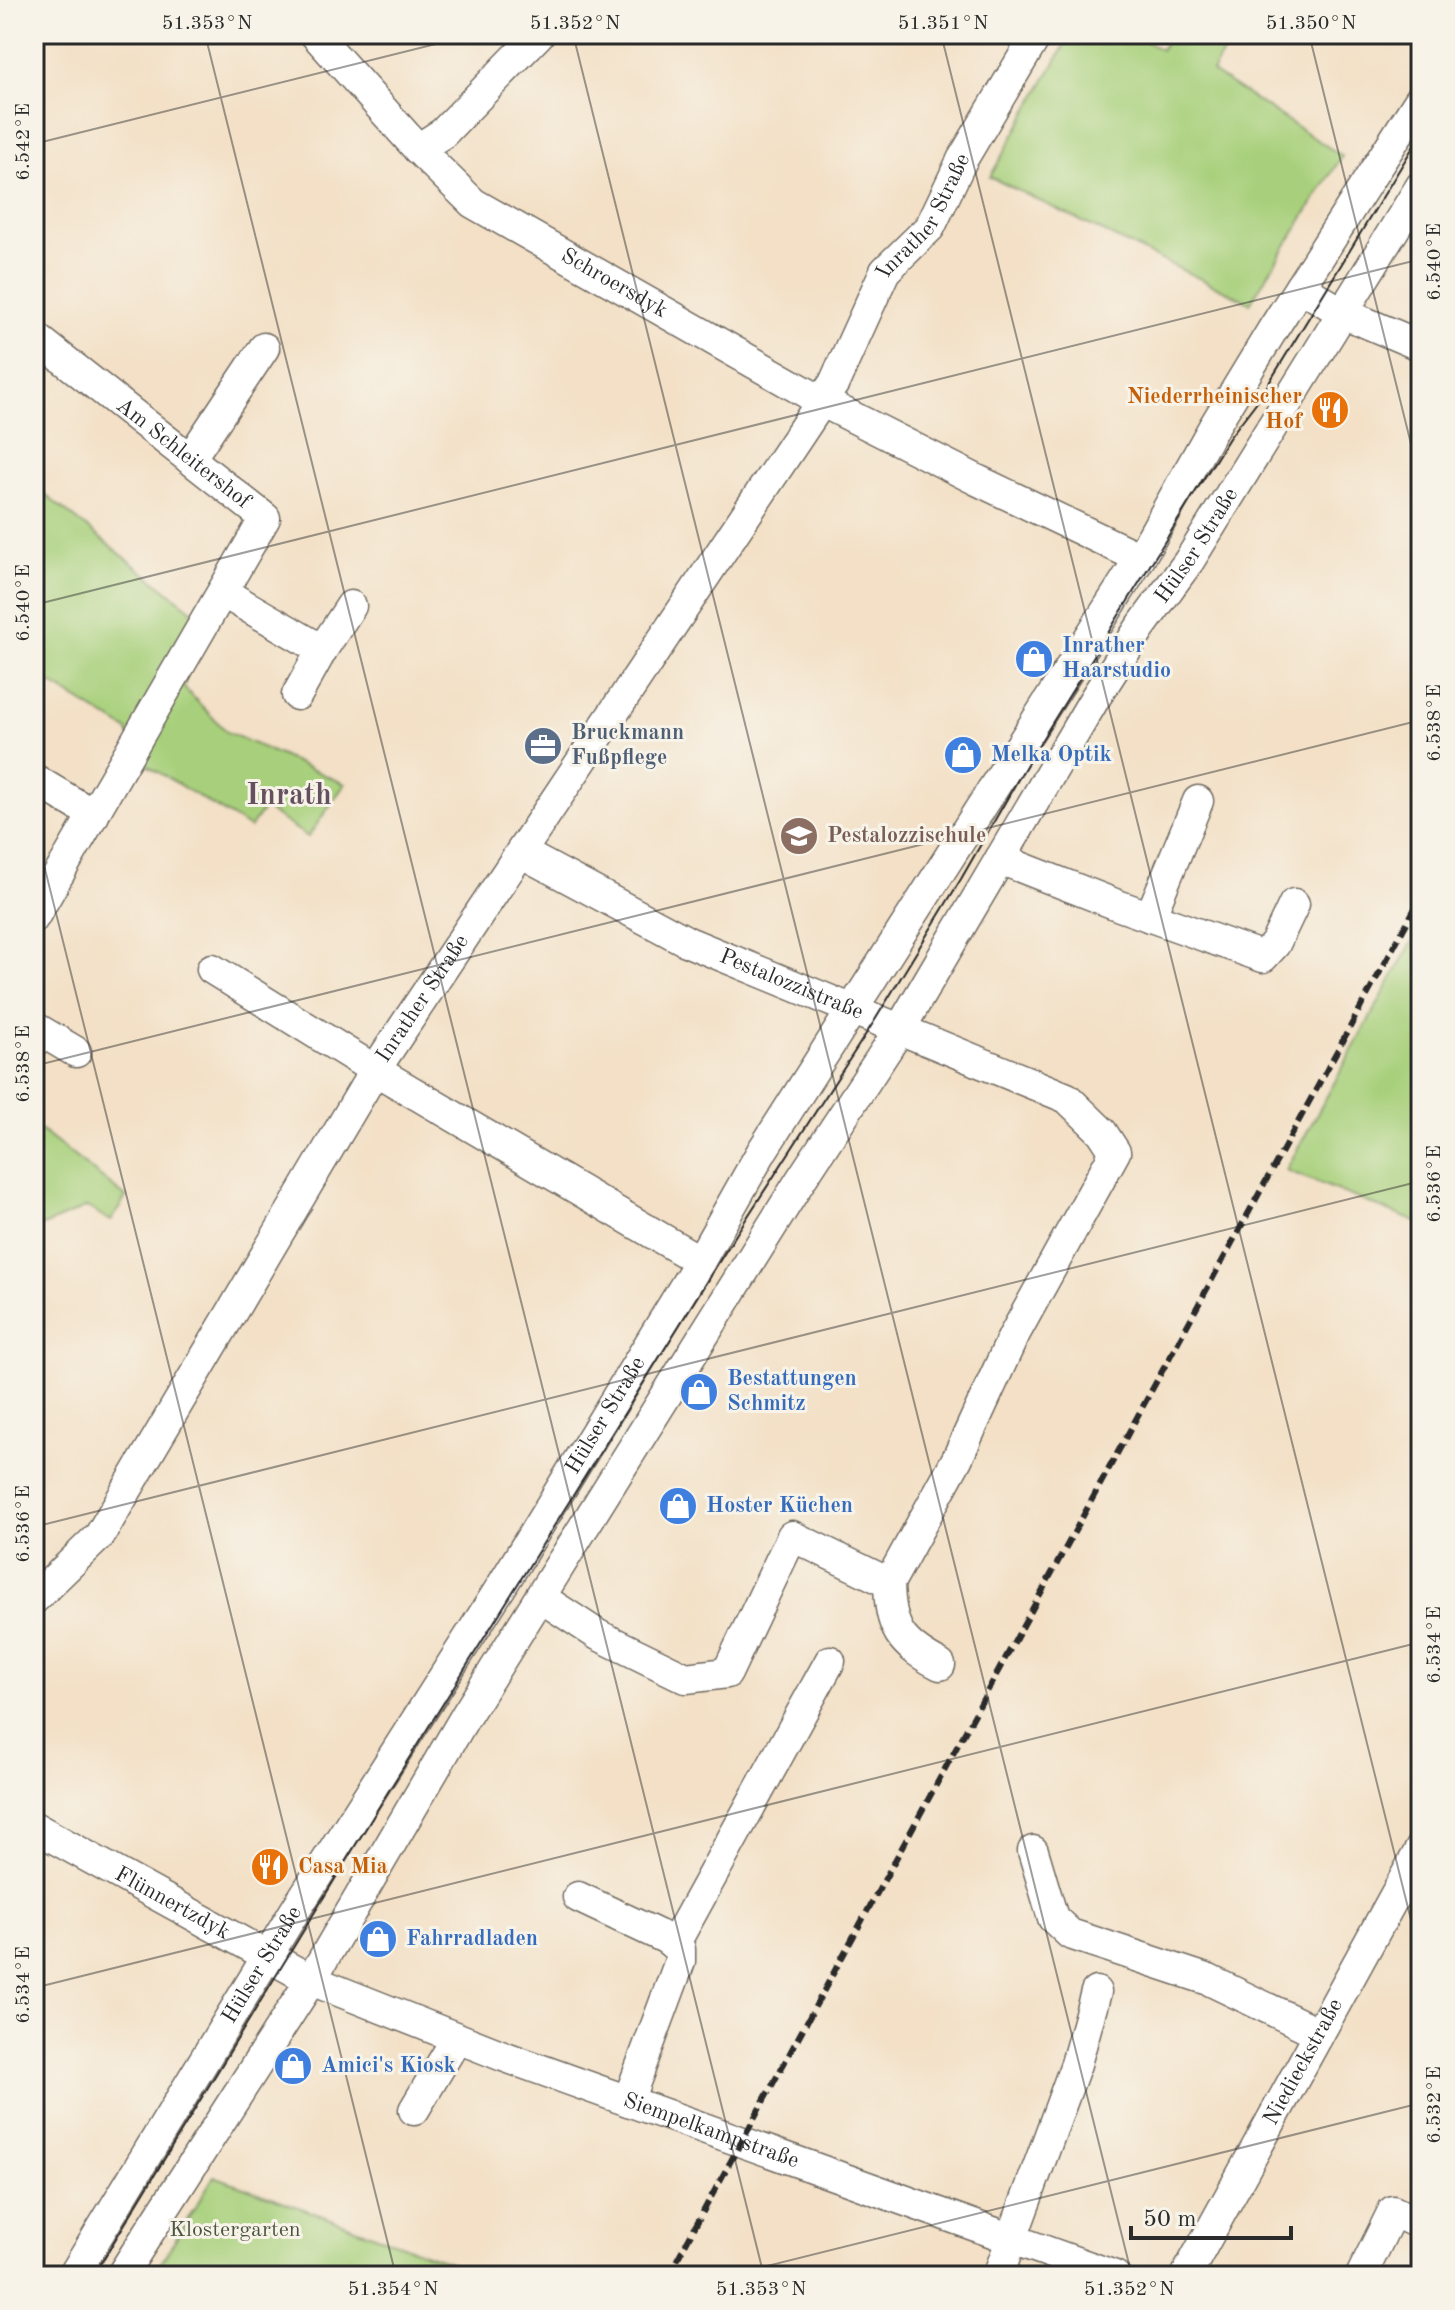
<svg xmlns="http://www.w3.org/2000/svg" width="1455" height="2310" viewBox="0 0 1455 2310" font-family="'Old Standard TT',serif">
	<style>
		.green { fill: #a8d07b; stroke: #6a7e53; stroke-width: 2 }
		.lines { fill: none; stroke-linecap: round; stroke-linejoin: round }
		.minor-casing { stroke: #716a61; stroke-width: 33 }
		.minor { stroke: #fff; stroke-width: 30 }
		.tram { stroke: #2b2b2b; stroke-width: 2 }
		.rail { stroke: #2b2b2b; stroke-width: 6; stroke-dasharray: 12 6; stroke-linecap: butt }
		.ticks { fill: none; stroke: #2b2b2b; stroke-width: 2; stroke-opacity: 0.45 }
		.labels { text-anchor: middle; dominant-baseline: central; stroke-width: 6; stroke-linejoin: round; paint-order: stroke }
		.street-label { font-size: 22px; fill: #2b2b2b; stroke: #f7f3e8 }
		.food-label { font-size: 22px; font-weight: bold; fill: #c56008; stroke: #f7f3e8; text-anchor: end }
		.shop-label { font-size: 22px; font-weight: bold; fill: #366cbe; stroke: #f7f3e8; text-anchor: start }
		.service-label { font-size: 22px; font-weight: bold; fill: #4e5e75; stroke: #f7f3e8; text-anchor: start }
		.education-label { font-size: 22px; font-weight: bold; fill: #785e54; stroke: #f7f3e8; text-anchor: start }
		.park-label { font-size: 22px; fill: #4a543f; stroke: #f7f3e8 }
		.district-label { font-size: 30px; font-weight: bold; fill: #655060; stroke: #f7f3e8 }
		.neatline { fill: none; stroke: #2b2b2b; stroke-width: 3 }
		.ticks-label { font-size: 20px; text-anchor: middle; fill: #2b2b2b }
	</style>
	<rect width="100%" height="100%" fill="#f7f3e8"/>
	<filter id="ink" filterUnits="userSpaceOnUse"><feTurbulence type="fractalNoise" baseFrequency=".0125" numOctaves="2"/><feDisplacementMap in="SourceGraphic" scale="16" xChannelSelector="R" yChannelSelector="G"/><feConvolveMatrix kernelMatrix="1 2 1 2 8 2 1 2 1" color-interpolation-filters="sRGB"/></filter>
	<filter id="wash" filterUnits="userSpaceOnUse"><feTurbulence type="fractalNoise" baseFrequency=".006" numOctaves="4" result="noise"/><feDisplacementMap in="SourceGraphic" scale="32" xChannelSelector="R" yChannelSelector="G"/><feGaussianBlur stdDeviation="1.8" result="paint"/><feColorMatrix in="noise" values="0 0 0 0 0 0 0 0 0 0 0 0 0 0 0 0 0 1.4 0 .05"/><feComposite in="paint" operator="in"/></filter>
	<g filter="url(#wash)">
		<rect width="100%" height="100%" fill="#f3e0c6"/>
		<!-- green -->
		<g class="green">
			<polygon points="1071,34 1133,34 1161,50 1170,34 1234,34 1212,72 1342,156 1250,303 990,177"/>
			<polygon points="34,486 198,615 184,688 227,732 345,784 308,837 264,808 250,828 142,762 127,730 34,673"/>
			<polygon points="1421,926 1421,1224 1286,1170"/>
			<polygon points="34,1125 126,1197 111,1221 87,1207 43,1226 34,1219"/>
			<polygon points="214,2176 487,2276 153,2276"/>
		</g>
	</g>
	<g filter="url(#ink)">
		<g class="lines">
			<defs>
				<g id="minor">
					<path id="s1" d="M315 34 418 149 473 203 821 401 977 480 1140 558"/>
					<polyline points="418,149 443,133 539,34"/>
					<polyline points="1300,287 1343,313 1421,346"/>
					<path id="s2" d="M34 336 265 518 34 917"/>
					<polyline points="190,459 264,348"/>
					<polyline points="224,593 322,650 297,695"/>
					<polyline points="322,650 351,606"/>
					<polyline points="34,779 94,815"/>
					<path id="s3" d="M522 853 688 942 1067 1098 1102 1132 1115 1152 1013 1337 957 1459 889 1583"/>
					<polyline points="1000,859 1120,906 1263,957 1275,944 1294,904"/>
					<polyline points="1150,917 1198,801"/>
					<polyline points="212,969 375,1070 700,1261"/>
					<polyline points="34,1027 76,1052"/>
					<path d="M540 1597 598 1635 686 1678 727 1673 792 1536 889 1583C890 1629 900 1644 940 1665"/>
					<path id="s4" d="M34 1599 100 1535 375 1070 834 383 885 271 930 227 962 160 1037 34"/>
					<path id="s5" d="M34 1827 311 1980 503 2056 1115 2276"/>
					<polyline points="1033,1851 1053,1918 1070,1934 1209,1980 1319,2033"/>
					<polyline points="578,1897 665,1938 680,1949 680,1961 628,2101"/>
					<polyline points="674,1945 830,1661"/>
					<polyline points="414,2110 457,2038"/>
					<path id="s6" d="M73 2276 296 1909 501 1587 700 1261 762 1151 1140 558 1213 428 1273 329 1421 98"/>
					<path id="s7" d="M121 2276 311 1980 465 1717 802 1178 900 1029 1095 698 1140 628 1189 561 1421 186"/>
					<polyline points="998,2276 1076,2064 1096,1992"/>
					<path id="s8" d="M1186 2276 1421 1848"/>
					<polyline points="1361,2276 1393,2211 1421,2225"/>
				</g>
			</defs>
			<!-- minor casing -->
			<use href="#minor" class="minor-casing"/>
			<!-- minor -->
			<use href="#minor" class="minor"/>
			<!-- tram -->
			<polyline class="tram" points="93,2276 391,1787 737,1233 875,1020 961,879 1031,757 1229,438 1261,396 1421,134"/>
			<!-- rail -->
			<polyline class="rail" points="668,2276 1421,897"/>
		</g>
	</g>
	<!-- ticks -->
	<path class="ticks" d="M205 34 764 2276M573 34 1132 2276M941 34 1421 1960M1309 34 1421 484M34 144 476 34M34 605 1421 259M34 825 396 2276M34 1066 1421 720M34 1527 1421 1181M34 1988 1421 1642M727 2276 1421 2103"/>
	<!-- icons -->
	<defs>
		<symbol id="restaurant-disc" viewBox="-11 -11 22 22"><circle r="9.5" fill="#e8710a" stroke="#f7f3e8"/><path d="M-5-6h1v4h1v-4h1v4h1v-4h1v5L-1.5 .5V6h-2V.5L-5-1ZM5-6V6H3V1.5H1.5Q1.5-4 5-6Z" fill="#fff"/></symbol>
		<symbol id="shop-disc" viewBox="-11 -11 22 22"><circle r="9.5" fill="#3f7fe0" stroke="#f7f3e8"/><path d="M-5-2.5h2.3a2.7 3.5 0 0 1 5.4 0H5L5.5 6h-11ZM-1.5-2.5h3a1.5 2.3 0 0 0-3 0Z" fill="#fff"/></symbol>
		<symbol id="office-disc" viewBox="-11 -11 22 22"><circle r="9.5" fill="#5c6f8a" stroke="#f7f3e8"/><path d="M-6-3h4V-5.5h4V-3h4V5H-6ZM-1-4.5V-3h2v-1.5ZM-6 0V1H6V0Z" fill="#fff"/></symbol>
		<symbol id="school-disc" viewBox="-11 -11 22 22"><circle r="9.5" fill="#8d6e63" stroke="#f7f3e8"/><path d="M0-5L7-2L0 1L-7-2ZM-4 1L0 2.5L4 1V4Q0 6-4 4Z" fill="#fff"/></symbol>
	</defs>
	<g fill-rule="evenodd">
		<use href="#restaurant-disc" x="1308" y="388" width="44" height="44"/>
		<use href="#shop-disc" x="1012" y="637" width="44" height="44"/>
		<use href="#office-disc" x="521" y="724" width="44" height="44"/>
		<use href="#shop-disc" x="941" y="733" width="44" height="44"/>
		<use href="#school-disc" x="777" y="814" width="44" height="44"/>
		<use href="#shop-disc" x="677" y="1370" width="44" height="44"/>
		<use href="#shop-disc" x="656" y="1484" width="44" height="44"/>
		<use href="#restaurant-disc" x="248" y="1845" width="44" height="44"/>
		<use href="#shop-disc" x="356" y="1917" width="44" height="44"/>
		<use href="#shop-disc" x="271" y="2044" width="44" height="44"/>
	</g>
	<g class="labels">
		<!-- street labels -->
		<g class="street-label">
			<text stroke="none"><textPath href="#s4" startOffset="1650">Inrather Straße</textPath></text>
			<text stroke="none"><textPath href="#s1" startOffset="394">Schroersdyk</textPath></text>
			<text stroke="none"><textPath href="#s2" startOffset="190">Am Schleitershof</textPath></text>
			<text stroke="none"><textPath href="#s7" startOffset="2038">Hülser Straße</textPath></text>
			<text stroke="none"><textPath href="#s3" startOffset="300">Pestalozzistraße</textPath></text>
			<text stroke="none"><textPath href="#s4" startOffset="718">Inrather Straße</textPath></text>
			<text stroke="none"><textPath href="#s6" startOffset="1012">Hülser Straße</textPath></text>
			<text stroke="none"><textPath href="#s5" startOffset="158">Flünnertzdyk</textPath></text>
			<text stroke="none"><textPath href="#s6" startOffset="364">Hülser Straße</textPath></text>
			<text stroke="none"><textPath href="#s8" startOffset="244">Niedieckstraße</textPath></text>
			<text stroke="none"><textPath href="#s5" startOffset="744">Siempelkampstraße</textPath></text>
		</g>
		<!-- food labels -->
		<g class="food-label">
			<text x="1302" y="397">Niederrheinischer<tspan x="1302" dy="25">Hof</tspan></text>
			<text x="298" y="1867" text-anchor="start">Casa Mia</text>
		</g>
		<!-- shop labels -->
		<g class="shop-label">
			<text x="1062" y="646">Inrather<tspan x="1062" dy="25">Haarstudio</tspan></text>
			<text x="991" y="755">Melka Optik</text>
			<text x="727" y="1379">Bestattungen<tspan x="727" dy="25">Schmitz</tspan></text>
			<text x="706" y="1506">Hoster Küchen</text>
			<text x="406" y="1939">Fahrradladen</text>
			<text x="321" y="2066">Amici's Kiosk</text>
		</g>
		<!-- service labels -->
		<g class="service-label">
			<text x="571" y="733">Bruckmann<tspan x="571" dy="25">Fußpflege</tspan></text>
		</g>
		<!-- education labels -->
		<g class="education-label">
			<text x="827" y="836">Pestalozzischule</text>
		</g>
		<!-- park labels -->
		<g class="park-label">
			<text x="235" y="2230">Klostergarten</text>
		</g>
		<!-- district labels -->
		<g class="district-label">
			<text x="289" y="796">Inrath</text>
		</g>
	</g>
	<!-- margin -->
	<rect width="1455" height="2310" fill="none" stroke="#f7f3e8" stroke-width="88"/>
	<!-- scale -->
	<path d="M1131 2226v12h160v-12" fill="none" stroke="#2b2b2b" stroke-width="4"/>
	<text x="1143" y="2226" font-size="24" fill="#2b2b2b" stroke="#f7f3e8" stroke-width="6" paint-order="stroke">50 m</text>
	<rect x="44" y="44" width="1367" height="2222" class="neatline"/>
	<g class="ticks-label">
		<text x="207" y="29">51.353°N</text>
		<text x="575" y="29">51.352°N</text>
		<text x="943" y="29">51.351°N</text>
		<text x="1311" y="29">51.350°N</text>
		<text transform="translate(22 142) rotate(-90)" y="7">6.542°E</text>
		<text transform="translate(1433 262) rotate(-90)" y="7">6.540°E</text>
		<text transform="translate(22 603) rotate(-90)" y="7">6.540°E</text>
		<text transform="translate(1433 723) rotate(-90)" y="7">6.538°E</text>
		<text transform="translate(22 1064) rotate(-90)" y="7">6.538°E</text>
		<text transform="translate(1433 1184) rotate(-90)" y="7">6.536°E</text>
		<text transform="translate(22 1524) rotate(-90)" y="7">6.536°E</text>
		<text transform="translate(1433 1645) rotate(-90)" y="7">6.534°E</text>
		<text transform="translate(22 1985) rotate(-90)" y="7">6.534°E</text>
		<text transform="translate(1433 2105) rotate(-90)" y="7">6.532°E</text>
		<text x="393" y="2295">51.354°N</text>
		<text x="761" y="2295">51.353°N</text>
		<text x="1129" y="2295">51.352°N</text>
	</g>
</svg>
